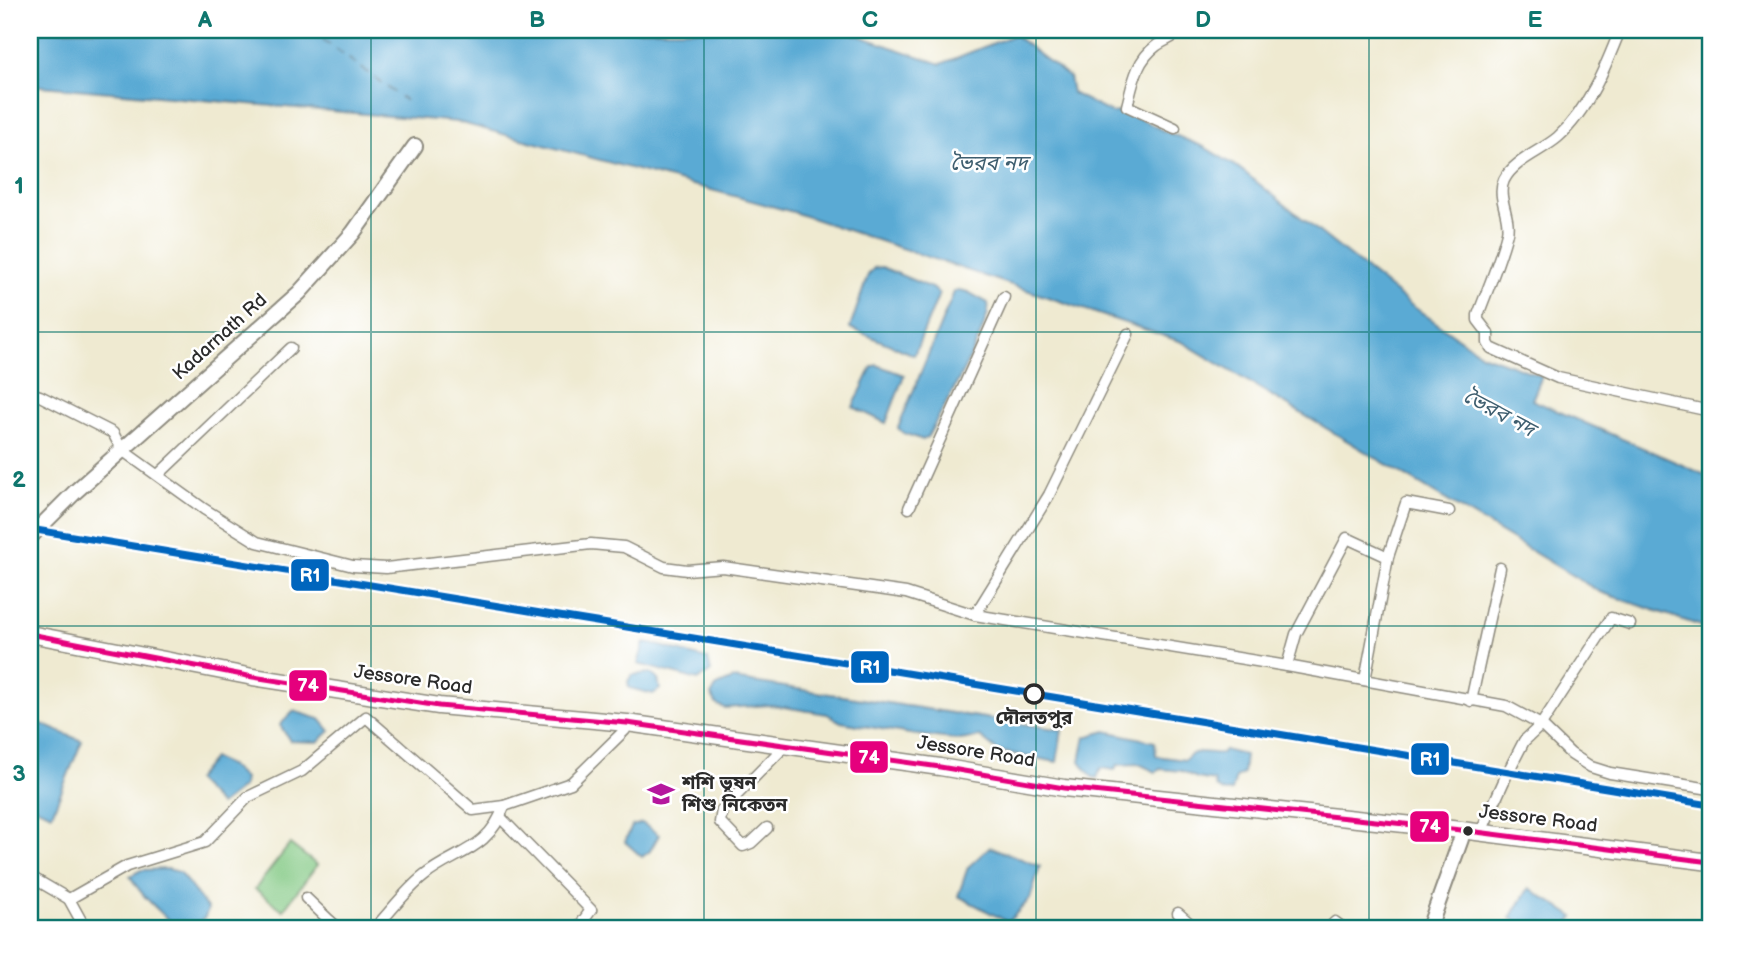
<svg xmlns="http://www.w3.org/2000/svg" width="1740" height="958" viewBox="0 0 1740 958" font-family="'Balsamiq Sans','Noto Sans Bengali',sans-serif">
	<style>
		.green { fill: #83c984; stroke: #577a58; stroke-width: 2 }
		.water { fill: #5aaad4; stroke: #426a80; stroke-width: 2 }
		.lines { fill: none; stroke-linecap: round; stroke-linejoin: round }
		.ferry { stroke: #3e5e6f; stroke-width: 2; stroke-dasharray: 9 7; stroke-linecap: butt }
		.minor-casing { stroke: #8d8a7e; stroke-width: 13 }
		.secondary-casing { stroke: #8d8a7e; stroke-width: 18 }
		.trunk-casing { stroke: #8d8a7e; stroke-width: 19 }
		.minor { stroke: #fff; stroke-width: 10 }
		.secondary { stroke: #fff; stroke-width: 14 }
		.trunk { stroke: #fff; stroke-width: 16 }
		.bus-1-casing { stroke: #fff; stroke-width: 10 }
		.bus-1 { stroke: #e5007d; stroke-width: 5 }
		.rail-1-casing { stroke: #fff; stroke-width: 12 }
		.rail-1 { stroke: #0065bd; stroke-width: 7 }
		.grid { fill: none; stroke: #0f766e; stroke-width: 2; stroke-opacity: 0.55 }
		.stop-dot { fill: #fff; stroke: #2b2b2b; stroke-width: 3.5 }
		.bus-dot { fill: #2b2b2b; stroke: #fff; stroke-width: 2.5 }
		.labels { text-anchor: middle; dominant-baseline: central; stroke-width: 5; stroke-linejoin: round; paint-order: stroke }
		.street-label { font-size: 19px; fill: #2b2b2b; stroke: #fff }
		.stop-label { font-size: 19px; font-weight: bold; fill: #2b2b2b; stroke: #fff }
		.poi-label { font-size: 19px; font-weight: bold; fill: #2b2b2b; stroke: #fff; text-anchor: start }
		.water-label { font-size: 21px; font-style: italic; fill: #3e5e6f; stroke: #fff }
		.line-badge { stroke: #fff; stroke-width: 2.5 }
		.badge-label { font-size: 19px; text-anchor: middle; font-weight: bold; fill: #fff }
		.neatline { fill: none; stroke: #0f766e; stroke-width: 2.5 }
		.grid-label { font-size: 23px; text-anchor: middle; font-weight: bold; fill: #0f766e }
	</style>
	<rect width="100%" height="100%" fill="#fff"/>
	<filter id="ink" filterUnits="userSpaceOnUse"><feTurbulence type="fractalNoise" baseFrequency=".0143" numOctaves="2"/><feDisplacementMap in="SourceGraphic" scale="14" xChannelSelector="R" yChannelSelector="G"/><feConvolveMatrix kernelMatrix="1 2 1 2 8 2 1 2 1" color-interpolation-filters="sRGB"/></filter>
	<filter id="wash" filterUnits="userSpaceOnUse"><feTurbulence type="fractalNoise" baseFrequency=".00686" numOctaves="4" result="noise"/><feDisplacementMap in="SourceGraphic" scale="28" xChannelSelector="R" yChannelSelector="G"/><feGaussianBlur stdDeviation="1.57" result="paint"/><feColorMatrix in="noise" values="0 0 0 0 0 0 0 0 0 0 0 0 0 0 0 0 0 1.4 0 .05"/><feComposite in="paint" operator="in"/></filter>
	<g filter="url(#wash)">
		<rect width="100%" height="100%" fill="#efead1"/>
		<!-- green -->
		<polygon class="green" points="290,844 317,865 283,910 255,889"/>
		<!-- water -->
		<g class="water">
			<polygon points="30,30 842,30 941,64 1014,35 1069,77 1072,93 1111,113 1125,111 1162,130 1204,147 1239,168 1411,305 1481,354 1542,376 1532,400 1710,477 1710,629 1600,592 1182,342 793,212 458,122 30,85"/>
			<polygon points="882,267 934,289 939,294 914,355 850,328 868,275 874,268"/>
			<path d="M959 290 968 292 988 303C994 321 940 414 928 436L923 440 903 433 898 428 954 292Z"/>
			<polygon points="877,365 904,375 886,423 853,407 872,367"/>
			<path d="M644 643C666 645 687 655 708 659L711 671 698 680 638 664Z"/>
			<polygon points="650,673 658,679 660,689 653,694 629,688 628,681 632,675"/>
			<polygon points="733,679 1062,730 1057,762 998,751 980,737 960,740 910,734 841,722 827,714 771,705 725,708 717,705 711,695 717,686"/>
			<polygon points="293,711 320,719 330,731 318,742 290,741 280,725"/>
			<polygon points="30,719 82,741 52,814 30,805"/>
			<path d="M1106 731 1155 742 1156 756 1185 760C1194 748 1207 753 1221 754L1224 750 1245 755 1243 774 1236 777 1232 791 1225 792 1216 787 1214 781 1197 778 1182 771 1160 769 1156 772 1139 764 1117 765 1115 770 1101 768 1097 778 1092 777 1080 761 1085 737Z"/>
			<polygon points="213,758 229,765 244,779 243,787 220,805 195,780"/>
			<polygon points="642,823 659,835 650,851 642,857 625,842 632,826"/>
			<polygon points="990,847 1040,866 1030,899 1008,922 958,896 968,867"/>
			<path d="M168 869 179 872 208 909 205 917 193 928H176C160 910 142 898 130 876L141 870Z"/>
			<polygon points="1529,888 1574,917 1565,928 1527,928 1511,918"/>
		</g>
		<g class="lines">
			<!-- ferry -->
			<polyline class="ferry" points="310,30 406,101"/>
		</g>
	</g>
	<g filter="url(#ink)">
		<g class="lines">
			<defs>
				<g id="minor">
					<path d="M1620 30C1606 66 1588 110 1558 137 1542 151 1514 160 1504 180 1496 197 1511 216 1507 233 1500 261 1488 288 1478 315V320L1488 333V343L1491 348 1558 378 1710 411"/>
					<path d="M1175 128 1127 106C1133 83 1136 61 1156 46 1164 40 1174 38 1180 30"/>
					<polyline points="30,393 40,396 113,433 122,450 204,509 257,542 353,566 386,568 591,544 624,547 664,567 687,570 723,567 906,593 975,615 1287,666 1506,706 1541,725 1571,754 1591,767 1610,773 1710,789"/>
					<polyline points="158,475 291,348"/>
					<polyline points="909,508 1004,297"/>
					<polyline points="975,615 1049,495 1128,334"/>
					<polyline points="1287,666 1296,634 1347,538 1388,557"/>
					<polyline points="1365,680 1388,557 1406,503 1449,511"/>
					<polyline points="1471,701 1500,568"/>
					<polyline points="500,817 591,910 578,928"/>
					<polyline points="767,828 751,843 743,846 720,822 722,810 780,751"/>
					<polyline points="1481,832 1508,772 1524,741 1541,725 1611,618 1630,624"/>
					<polyline points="30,881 33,878 69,899 127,866 205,842 248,797 302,771 366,717 473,810 504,806 571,783 625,730"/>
					<polyline points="306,898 330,921"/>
					<polyline points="69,899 85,928"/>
					<polyline points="1178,913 1195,928"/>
					<polyline points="324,928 330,921 338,928"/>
					<path d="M375 928C391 911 406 890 424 876 455 851 489 851 504 806"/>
					<polyline points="1329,928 1335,922 1343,928"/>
				</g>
				<g id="secondary">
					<polyline points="30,537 76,491 299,293 353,233 415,146"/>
					<polyline points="1429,928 1461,839"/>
				</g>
				<polyline id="trunk" points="30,634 253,677 439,706 627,723 940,767 1064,788 1461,830 1710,862"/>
			</defs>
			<!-- minor casing -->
			<use href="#minor" class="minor-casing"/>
			<!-- secondary casing -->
			<use href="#secondary" class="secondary-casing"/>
			<!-- trunk casing -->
			<use href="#trunk" class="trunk-casing"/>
			<!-- minor -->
			<use href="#minor" class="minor"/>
			<!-- secondary -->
			<use href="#secondary" class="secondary"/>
			<!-- trunk -->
			<use href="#trunk" class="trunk"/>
			<defs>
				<polyline id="bus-1" points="30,634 253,677 439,706 627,723 940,767 1064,788 1461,830 1710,862"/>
			</defs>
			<!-- bus-1 casing -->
			<use href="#bus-1" class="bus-1-casing"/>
			<!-- bus-1 -->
			<use href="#bus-1" class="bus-1"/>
			<defs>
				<polyline id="rail-1" points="30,529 1710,805"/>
			</defs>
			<!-- rail-1 casing -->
			<use href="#rail-1" class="rail-1-casing"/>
			<!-- rail-1 -->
			<use href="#rail-1" class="rail-1"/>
		</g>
	</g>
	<!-- grid -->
	<path class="grid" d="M371 30V928M704 30V928M1036 30V928M1369 30V928M30 332H1710M30 626H1710"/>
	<!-- icons -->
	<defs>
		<symbol id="school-bare" viewBox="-9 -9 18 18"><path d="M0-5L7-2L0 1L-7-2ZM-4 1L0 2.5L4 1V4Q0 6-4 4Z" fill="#b5179e" stroke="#fff" stroke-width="2.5" paint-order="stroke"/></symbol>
	</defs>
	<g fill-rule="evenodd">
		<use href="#school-bare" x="642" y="775" width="38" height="38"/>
	</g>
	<!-- markers -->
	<circle class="stop-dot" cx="1034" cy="694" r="9"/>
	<circle class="bus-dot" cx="1468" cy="831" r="6"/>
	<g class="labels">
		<!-- street labels -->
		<g class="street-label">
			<text transform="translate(220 337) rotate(-42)">Kadarnath Rd</text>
			<text transform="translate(413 680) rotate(8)">Jessore Road</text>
			<text transform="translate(976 752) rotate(9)">Jessore Road</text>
			<text transform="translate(1538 819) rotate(7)">Jessore Road</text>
		</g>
		<!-- stop labels -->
		<g class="stop-label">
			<text x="1034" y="718">দৌলতপুর</text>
		</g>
		<!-- poi labels -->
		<g class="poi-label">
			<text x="682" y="783">শশি ভূষন<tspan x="682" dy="22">শিশু নিকেতন</tspan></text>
		</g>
		<!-- water labels -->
		<g class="water-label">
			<text x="989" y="163">ভৈরব নদ</text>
			<text transform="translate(1499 413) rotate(28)">ভৈরব নদ</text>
		</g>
	</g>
	<g class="line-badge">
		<rect x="290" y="558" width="40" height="34" rx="7" fill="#0065bd"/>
		<rect x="850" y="650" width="40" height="34" rx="7" fill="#0065bd"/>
		<rect x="288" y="669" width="40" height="33" rx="7" fill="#e5007d"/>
		<rect x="849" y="740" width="40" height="34" rx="7" fill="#e5007d"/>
		<rect x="1410" y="742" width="40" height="34" rx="7" fill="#0065bd"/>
		<rect x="1409" y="810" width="41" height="33" rx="7" fill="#e5007d"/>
	</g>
	<g class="badge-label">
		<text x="310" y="582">R1</text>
		<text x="870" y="674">R1</text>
		<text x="308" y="692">74</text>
		<text x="869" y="764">74</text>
		<text x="1430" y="766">R1</text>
		<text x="1430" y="833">74</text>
	</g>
	<!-- margin -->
	<rect width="1740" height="958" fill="none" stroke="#fff" stroke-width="77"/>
	<rect x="38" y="38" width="1664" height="882" class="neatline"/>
	<g class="grid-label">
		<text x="205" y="27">A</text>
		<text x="537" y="27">B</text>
		<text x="870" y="27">C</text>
		<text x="1203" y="27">D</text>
		<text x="1535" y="27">E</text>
		<text x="19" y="193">1</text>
		<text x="19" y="487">2</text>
		<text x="19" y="781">3</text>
	</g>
</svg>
